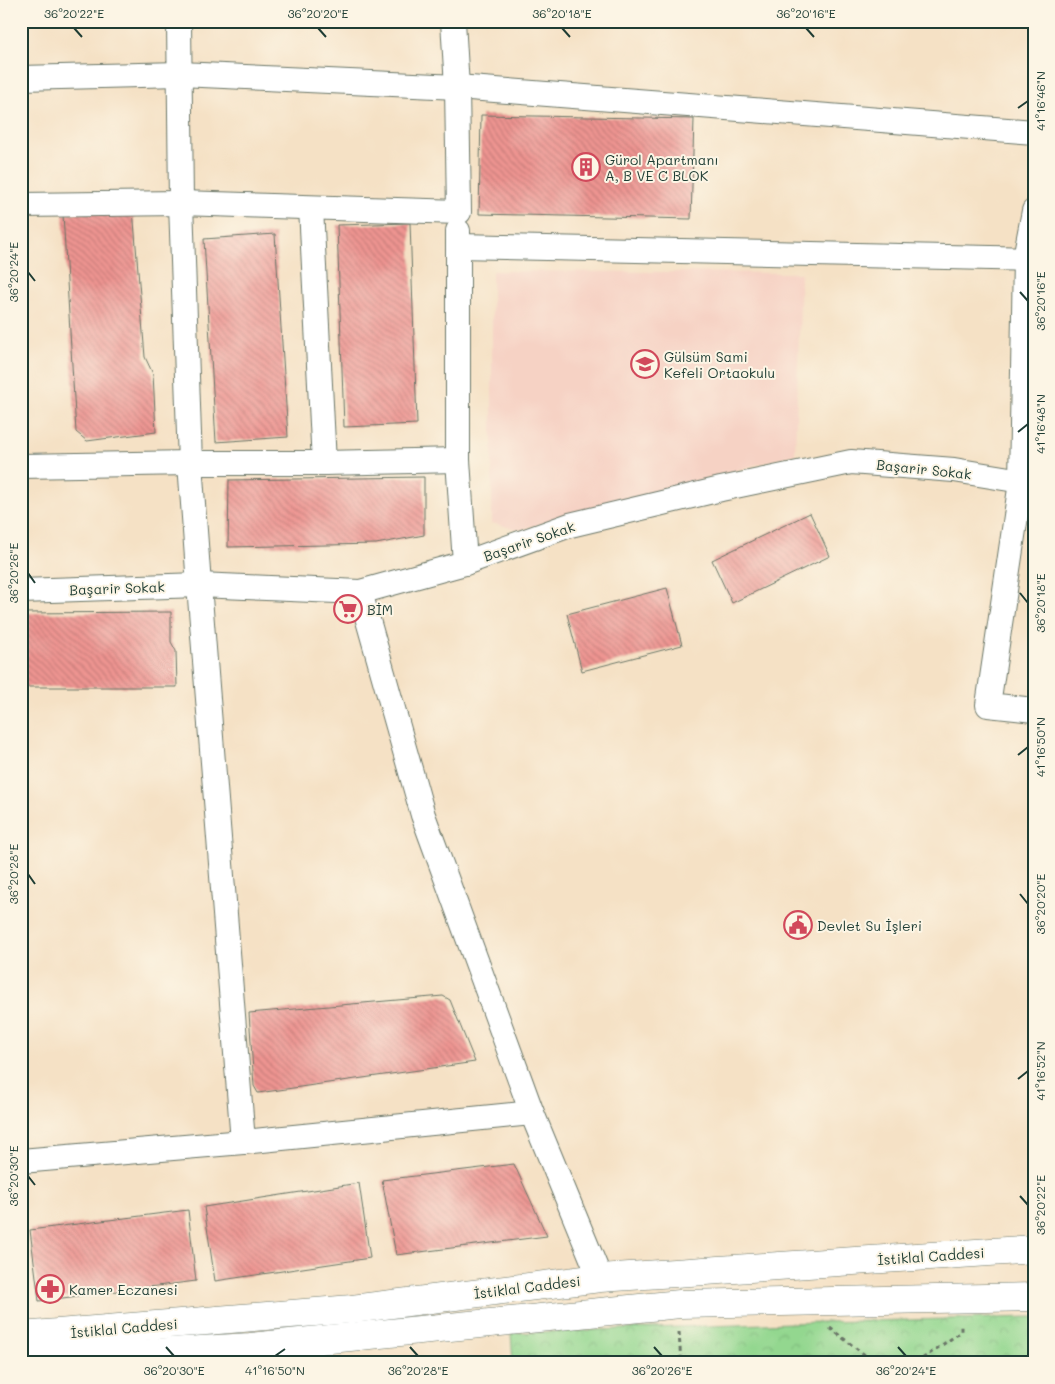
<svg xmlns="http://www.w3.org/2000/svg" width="1055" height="1384" viewBox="0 0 1055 1384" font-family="Mali,sans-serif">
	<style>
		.built { fill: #f6d2c4 }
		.park { fill: url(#park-crowns); stroke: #598a62 }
		.building { fill: url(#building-back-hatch) }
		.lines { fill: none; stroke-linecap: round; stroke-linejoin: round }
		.minor-casing { stroke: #6a7667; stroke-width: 26 }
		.secondary-casing { stroke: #6a7667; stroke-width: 29 }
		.path { stroke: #6a7667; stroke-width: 3; stroke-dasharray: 4 4; stroke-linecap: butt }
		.minor { stroke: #fff; stroke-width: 24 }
		.secondary { stroke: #fff; stroke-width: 28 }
		.ticks { fill: none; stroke: #1f3d34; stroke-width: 2 }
		.labels { text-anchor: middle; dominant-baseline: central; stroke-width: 4; stroke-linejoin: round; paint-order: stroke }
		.poi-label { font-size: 14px; fill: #1f3d34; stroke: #fcf5e5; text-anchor: start }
		.street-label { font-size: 14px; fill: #1f3d34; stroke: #fcf5e5 }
		.neatline { fill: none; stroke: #1f3d34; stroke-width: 2 }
		.ticks-label { font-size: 12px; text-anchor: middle; fill: #1f3d34 }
	</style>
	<defs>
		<pattern id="park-crowns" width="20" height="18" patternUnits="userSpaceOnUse" patternTransform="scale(1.25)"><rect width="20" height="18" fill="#93d78f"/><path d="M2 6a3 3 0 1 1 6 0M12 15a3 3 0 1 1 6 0" fill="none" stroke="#7eb97c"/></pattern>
		<pattern id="building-back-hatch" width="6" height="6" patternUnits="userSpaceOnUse" patternTransform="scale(1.25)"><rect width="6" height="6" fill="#ee9491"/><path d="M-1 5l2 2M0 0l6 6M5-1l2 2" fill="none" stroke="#c07a77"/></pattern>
	</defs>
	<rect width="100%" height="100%" fill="#fcf5e5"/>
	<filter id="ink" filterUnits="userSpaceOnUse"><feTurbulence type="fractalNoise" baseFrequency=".02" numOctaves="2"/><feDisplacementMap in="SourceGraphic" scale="10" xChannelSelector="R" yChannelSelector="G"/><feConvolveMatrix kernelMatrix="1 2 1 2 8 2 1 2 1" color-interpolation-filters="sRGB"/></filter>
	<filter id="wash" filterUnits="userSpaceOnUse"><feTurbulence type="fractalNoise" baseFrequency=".0096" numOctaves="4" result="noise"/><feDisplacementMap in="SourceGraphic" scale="20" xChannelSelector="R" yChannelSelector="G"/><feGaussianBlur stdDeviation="1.12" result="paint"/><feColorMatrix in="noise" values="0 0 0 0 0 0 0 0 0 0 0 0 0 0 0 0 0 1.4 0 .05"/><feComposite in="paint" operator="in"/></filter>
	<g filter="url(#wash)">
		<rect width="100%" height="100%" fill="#f5e1c5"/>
		<!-- built -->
		<g class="built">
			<polygon points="492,271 801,273 795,454 520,530 492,523"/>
			<polygon points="495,1357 495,1363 298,1363"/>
		</g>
		<!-- park -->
		<polygon class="park" points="1034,1317 1034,1363 513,1363 511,1333 821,1322"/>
		<g id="blocks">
			<!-- building -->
			<g class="building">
				<polygon points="481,115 694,119 691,219 479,214"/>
				<polygon points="133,209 145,357 153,374 156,432 87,441 76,432 63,214"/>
				<polygon points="410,223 417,424 344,427 337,225"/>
				<polygon points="275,234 288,437 216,442 204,239"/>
				<polygon points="424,477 424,535 376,544 228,547 229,480"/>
				<polygon points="810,513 830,556 732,603 712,560"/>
				<polygon points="667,588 682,645 582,671 567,614"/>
				<polygon points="171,612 171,642 176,651 177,687 21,687 21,613"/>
				<polygon points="443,996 450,1000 475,1062 258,1093 254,1086 249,1013"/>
				<polygon points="514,1164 547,1236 396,1255 382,1180"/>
				<polygon points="359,1183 370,1258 215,1281 204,1207"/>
				<polygon points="188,1210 196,1281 39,1301 30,1230"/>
			</g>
		</g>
	</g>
	<g filter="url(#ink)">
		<use href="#blocks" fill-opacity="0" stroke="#6a7667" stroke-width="1"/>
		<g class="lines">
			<defs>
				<g id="minor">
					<polyline points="179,21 181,203 190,463 199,585 243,1142"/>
					<polyline points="21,78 180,74 457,87 1034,132"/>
					<polyline points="21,205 181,203 459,212 457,87 453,21"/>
					<polyline points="311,208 324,463"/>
					<polyline points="1034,211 1025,258 1021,482 988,705 1034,710"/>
					<polyline points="458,231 458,460 465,563"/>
					<polyline points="458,246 1034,259"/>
					<polyline points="21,466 190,463 324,463 458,460"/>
					<polyline points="21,591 199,585 360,592 465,563 570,525 721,489 851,462 954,470 1034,483"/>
					<polyline points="360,592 423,815 532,1113 600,1278"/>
					<polyline points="21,1161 243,1142 532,1113"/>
				</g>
				<g id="secondary">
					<polyline points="21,1336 352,1309 600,1278 1034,1249"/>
					<polyline points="21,1361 250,1347 680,1304 1034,1297"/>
				</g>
			</defs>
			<!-- minor casing -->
			<use href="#minor" class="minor-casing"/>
			<!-- secondary casing -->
			<use href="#secondary" class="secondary-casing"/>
			<!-- path -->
			<g class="path">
				<polyline points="830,1328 875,1363"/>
				<polyline points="679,1332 681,1363"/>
				<polyline points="916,1363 961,1332 961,1324"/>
			</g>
			<!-- minor -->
			<use href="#minor" class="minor"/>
			<!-- secondary -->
			<use href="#secondary" class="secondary"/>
		</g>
	</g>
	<!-- ticks -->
	<path class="ticks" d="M74 28 82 37M318 28 326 37M562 28 570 37M806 28 814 37M1018 108 1028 101M28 272 35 281M1020 292 1028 301M1018 432 1028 424M28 573 35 583M1020 593 1028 603M1018 755 1028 747M28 874 35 884M1020 894 1028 904M1018 1079 1028 1071M28 1176 35 1185M1020 1196 1028 1205M166 1347 174 1356M410 1347 418 1356M654 1347 662 1356M898 1347 906 1356M275 1356 285 1349"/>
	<!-- icons -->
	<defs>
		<symbol id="building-ring" viewBox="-11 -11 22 22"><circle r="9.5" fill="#fcf5e5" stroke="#d1495b" stroke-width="1.5"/><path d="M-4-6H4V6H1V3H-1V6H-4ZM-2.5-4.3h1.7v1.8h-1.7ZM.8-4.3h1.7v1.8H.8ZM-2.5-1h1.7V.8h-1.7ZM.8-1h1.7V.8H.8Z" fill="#d1495b"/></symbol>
		<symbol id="school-ring" viewBox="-11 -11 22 22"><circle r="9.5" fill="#fcf5e5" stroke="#d1495b" stroke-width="1.5"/><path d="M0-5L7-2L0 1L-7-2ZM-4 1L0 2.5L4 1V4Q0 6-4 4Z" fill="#d1495b"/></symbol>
		<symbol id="supermarket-ring" viewBox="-11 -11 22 22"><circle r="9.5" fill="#fcf5e5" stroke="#d1495b" stroke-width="1.5"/><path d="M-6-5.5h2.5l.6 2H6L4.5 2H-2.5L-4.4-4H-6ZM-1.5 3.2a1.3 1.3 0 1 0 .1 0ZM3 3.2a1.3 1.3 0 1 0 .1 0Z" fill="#d1495b"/></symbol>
		<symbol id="civic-ring" viewBox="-11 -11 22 22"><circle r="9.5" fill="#fcf5e5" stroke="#d1495b" stroke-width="1.5"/><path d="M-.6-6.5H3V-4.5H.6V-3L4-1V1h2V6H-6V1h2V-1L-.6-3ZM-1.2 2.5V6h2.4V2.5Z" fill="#d1495b"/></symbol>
		<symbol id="pharmacy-ring" viewBox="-11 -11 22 22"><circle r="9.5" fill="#fcf5e5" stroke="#d1495b" stroke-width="1.5"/><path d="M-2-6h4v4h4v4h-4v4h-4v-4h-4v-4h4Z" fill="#d1495b"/></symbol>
	</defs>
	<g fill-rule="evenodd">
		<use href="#building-ring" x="570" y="151" width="32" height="32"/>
		<use href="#school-ring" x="629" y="348" width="32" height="32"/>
		<use href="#supermarket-ring" x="332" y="593" width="32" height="32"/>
		<use href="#civic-ring" x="782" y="909" width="32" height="32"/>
		<use href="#pharmacy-ring" x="34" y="1273" width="32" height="32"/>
	</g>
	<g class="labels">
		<!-- poi labels -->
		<g class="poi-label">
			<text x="605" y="159">Gürol Apartmanı<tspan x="605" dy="16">A, B VE C BLOK</tspan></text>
			<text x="664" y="356">Gülsüm Sami<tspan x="664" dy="16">Kefeli Ortaokulu</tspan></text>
			<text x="367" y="609">BİM</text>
			<text x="817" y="925">Devlet Su İşleri</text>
			<text x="69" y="1289">Kamer Eczanesi</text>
		</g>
		<!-- street labels -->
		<g class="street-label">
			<text transform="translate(924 469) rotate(6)">Başarir Sokak</text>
			<text transform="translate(529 541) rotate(-19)">Başarir Sokak</text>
			<text transform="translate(117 588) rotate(-2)">Başarir Sokak</text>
			<text transform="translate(931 1256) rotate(-4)">İstiklal Caddesi</text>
			<text transform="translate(527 1287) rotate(-7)">İstiklal Caddesi</text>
			<text transform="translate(124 1328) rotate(-5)">İstiklal Caddesi</text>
		</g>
	</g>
	<!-- margin -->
	<rect width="1055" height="1384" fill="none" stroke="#fcf5e5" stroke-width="55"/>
	<rect x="28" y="28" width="1000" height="1328" class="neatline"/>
	<g class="ticks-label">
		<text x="74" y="18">36°20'22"E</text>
		<text x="318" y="18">36°20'20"E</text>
		<text x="562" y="18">36°20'18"E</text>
		<text x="806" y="18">36°20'16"E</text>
		<text transform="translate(1041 101) rotate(-90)" y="4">41°16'46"N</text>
		<text transform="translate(14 272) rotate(-90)" y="4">36°20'24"E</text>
		<text transform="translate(1041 301) rotate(-90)" y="4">36°20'16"E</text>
		<text transform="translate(1041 424) rotate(-90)" y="4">41°16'48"N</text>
		<text transform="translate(14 573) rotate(-90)" y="4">36°20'26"E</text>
		<text transform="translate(1041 603) rotate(-90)" y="4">36°20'18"E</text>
		<text transform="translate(1041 747) rotate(-90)" y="4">41°16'50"N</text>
		<text transform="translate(14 874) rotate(-90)" y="4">36°20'28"E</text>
		<text transform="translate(1041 904) rotate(-90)" y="4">36°20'20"E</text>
		<text transform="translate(1041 1071) rotate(-90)" y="4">41°16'52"N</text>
		<text transform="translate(14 1176) rotate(-90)" y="4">36°20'30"E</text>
		<text transform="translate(1041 1205) rotate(-90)" y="4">36°20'22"E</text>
		<text x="174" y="1375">36°20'30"E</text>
		<text x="275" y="1375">41°16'50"N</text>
		<text x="418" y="1375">36°20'28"E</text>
		<text x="662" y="1375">36°20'26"E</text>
		<text x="906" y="1375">36°20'24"E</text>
	</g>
</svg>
